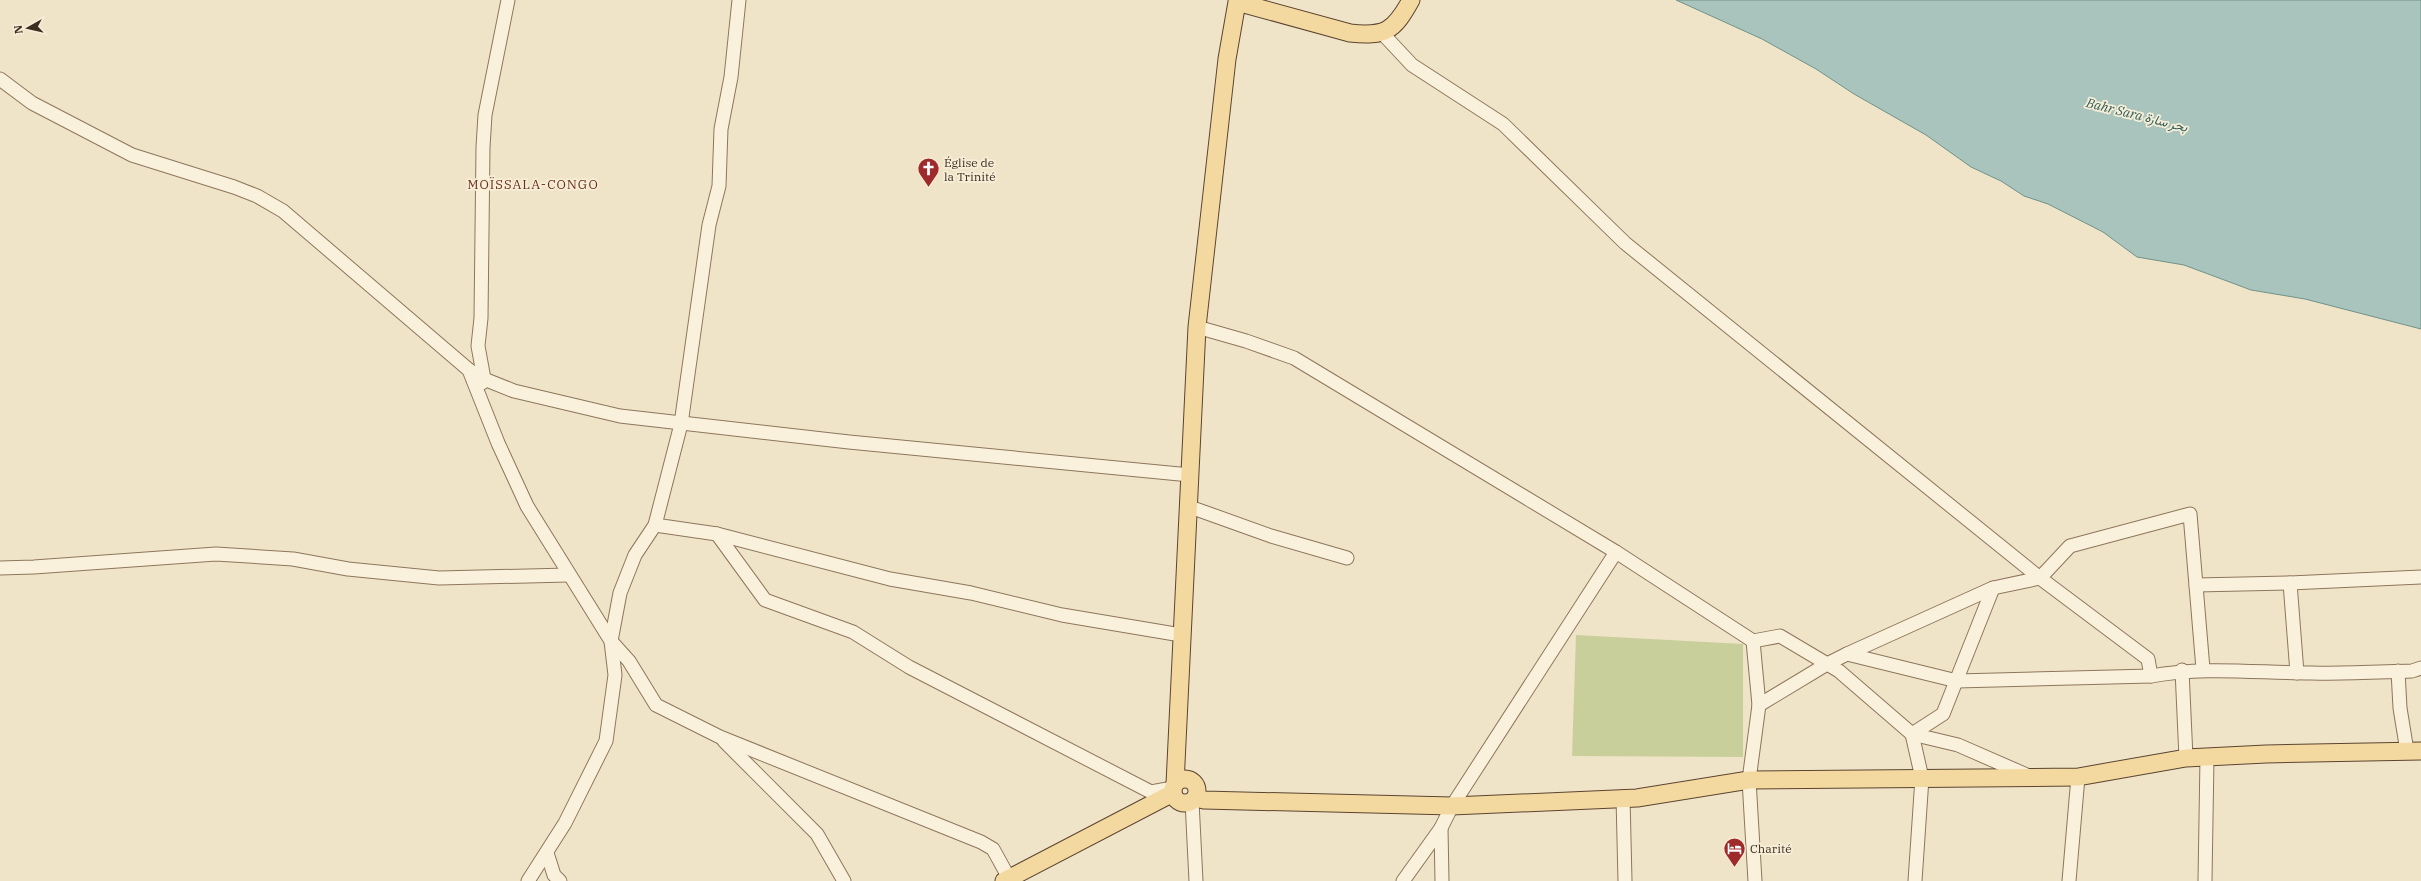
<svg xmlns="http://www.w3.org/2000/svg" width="2421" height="881" viewBox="0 0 2421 881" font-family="'IBM Plex Serif',Vazirmatn,serif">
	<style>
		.green { fill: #c9cf9b }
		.water { fill: #a9c4bc; stroke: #6f938a }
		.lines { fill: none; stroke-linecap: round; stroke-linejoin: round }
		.minor-casing { stroke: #8d765c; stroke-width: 15 }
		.major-casing { stroke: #5b4430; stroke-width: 19 }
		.minor { stroke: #faf1dc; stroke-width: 13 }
		.major { stroke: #f3d9a0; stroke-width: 17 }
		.labels { text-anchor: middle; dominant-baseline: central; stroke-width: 3.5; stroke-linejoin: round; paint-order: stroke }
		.poi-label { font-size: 12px; fill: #3d2e20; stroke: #f7eed8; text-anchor: start }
		.water-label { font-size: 13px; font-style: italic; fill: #2f5d5a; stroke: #f7eed8 }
		.neighbourhood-label { font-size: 13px; letter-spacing: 1px; fill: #6b2e1e; stroke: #f7eed8 }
	</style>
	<rect width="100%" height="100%" fill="#f0e4c8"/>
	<!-- green -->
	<polygon class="green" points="1576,635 1743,644 1743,757 1572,756"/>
	<!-- water -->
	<polygon class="water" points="1676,0 2421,0 2421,329 2305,299 2251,290 2184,265 2137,257 2103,232 2048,204 2024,196 2001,181 1971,167 1926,135 1854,94 1816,69 1762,39"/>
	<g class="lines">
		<defs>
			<g id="minor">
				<polyline points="1383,34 1412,65 1503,124 1625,243 2040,578 2148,659 2151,676"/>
				<polyline points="0,79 32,103 132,155 234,187 257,196 283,211 469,370 498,443 527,506 611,641 629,661 656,705 720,737 981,842 993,849 1009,878"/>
				<polyline points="1197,327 1246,341 1294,358 1616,552 1753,641 1780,636 1839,671 1912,734 1958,745 2029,776"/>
				<polyline points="469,370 484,379 514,391 620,416 849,442 1190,475"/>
				<polyline points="482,383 484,379 478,346 481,318 483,147 485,115 508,0"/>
				<polyline points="1190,507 1271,536 1347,558"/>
				<polyline points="655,525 717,534 890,579 971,593 1062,615 1181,635"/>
				<polyline points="717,534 765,600 853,632 909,667 1151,792 1173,788"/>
				<polyline points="0,568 34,567 216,554 293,559 348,569 439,578 568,575"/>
				<polyline points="2290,583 2297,673"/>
				<polyline points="2196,585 2290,583 2421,577"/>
				<polyline points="1753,641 1759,705 1749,780 1755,881"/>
				<path d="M1847 654 1957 681 2151 676C2205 666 2258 673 2312 673 2345 674 2379 672 2412 671L2421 668"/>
				<polyline points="2182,670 2186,758"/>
				<polyline points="2398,671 2400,708 2407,751"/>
				<polyline points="1759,705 1827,664 1847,654 1993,588 2040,578 2070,546 2190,514 2203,669"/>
				<polyline points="724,741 817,834 844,881"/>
				<polyline points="1623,797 1625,881"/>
				<polyline points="1192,801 1196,881"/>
				<polyline points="1441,828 1442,881"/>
				<polyline points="547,853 554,875 560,881"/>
				<polyline points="528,881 565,823 606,741 615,675 611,641 620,593 635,555 655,525 681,424 709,225 719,186 721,129 731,77 739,0"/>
				<polyline points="1403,881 1441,828 1452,806 1616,552"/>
				<polyline points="1915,881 1922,778 1912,734 1943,714 1993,588"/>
				<polyline points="2069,881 2078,777"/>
				<polyline points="2205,881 2207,757"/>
			</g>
			<g id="major">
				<circle cx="1185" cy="791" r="12"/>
				<path d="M1175 784 1197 327 1227 59 1237 2 1350 33C1385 37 1394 31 1411 0"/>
				<polyline points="1195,798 1204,800 1452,806 1637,798 1749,780 2078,777 2186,758 2266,754 2421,751"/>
				<polyline points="1004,881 1173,793"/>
			</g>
		</defs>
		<!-- minor casing -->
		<use href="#minor" class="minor-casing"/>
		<!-- major casing -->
		<use href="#major" class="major-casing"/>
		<!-- minor -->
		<use href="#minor" class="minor"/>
		<!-- major -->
		<use href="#major" class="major"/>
	</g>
	<!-- icons -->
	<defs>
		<symbol id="church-pin" viewBox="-11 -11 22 30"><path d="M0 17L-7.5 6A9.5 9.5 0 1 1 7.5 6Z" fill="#9e2a2b" stroke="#f7eed8"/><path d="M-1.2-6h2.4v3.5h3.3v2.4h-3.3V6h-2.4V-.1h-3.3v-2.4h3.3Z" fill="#fff"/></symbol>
		<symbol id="hotel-pin" viewBox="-11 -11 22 30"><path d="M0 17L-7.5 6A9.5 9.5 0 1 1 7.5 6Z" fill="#9e2a2b" stroke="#f7eed8"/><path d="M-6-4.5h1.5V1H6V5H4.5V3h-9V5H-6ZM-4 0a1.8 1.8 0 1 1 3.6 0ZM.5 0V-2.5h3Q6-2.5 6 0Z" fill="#fff"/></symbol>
	</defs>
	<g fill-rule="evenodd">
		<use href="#church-pin" x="916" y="156" width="25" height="34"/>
		<use href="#hotel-pin" x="1722" y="836" width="25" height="34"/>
	</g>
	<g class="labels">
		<!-- poi labels -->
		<g class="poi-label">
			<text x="944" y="162">Église de<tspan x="944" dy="14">la Trinité</tspan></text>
			<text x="1750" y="848">Charité</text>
		</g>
		<!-- water labels -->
		<g class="water-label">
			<text transform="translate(2137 115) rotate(14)">Bahr Sara بحر سارة</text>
		</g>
		<!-- neighbourhood labels -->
		<g class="neighbourhood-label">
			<text x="533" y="184">MOÏSSALA-CONGO</text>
		</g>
	</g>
	<!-- north arrow -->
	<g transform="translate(28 28) rotate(262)" stroke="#f7eed8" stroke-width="3" paint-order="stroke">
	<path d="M0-3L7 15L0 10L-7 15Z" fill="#3d2e20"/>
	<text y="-6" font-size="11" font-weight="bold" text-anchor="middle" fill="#3d2e20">N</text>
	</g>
</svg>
